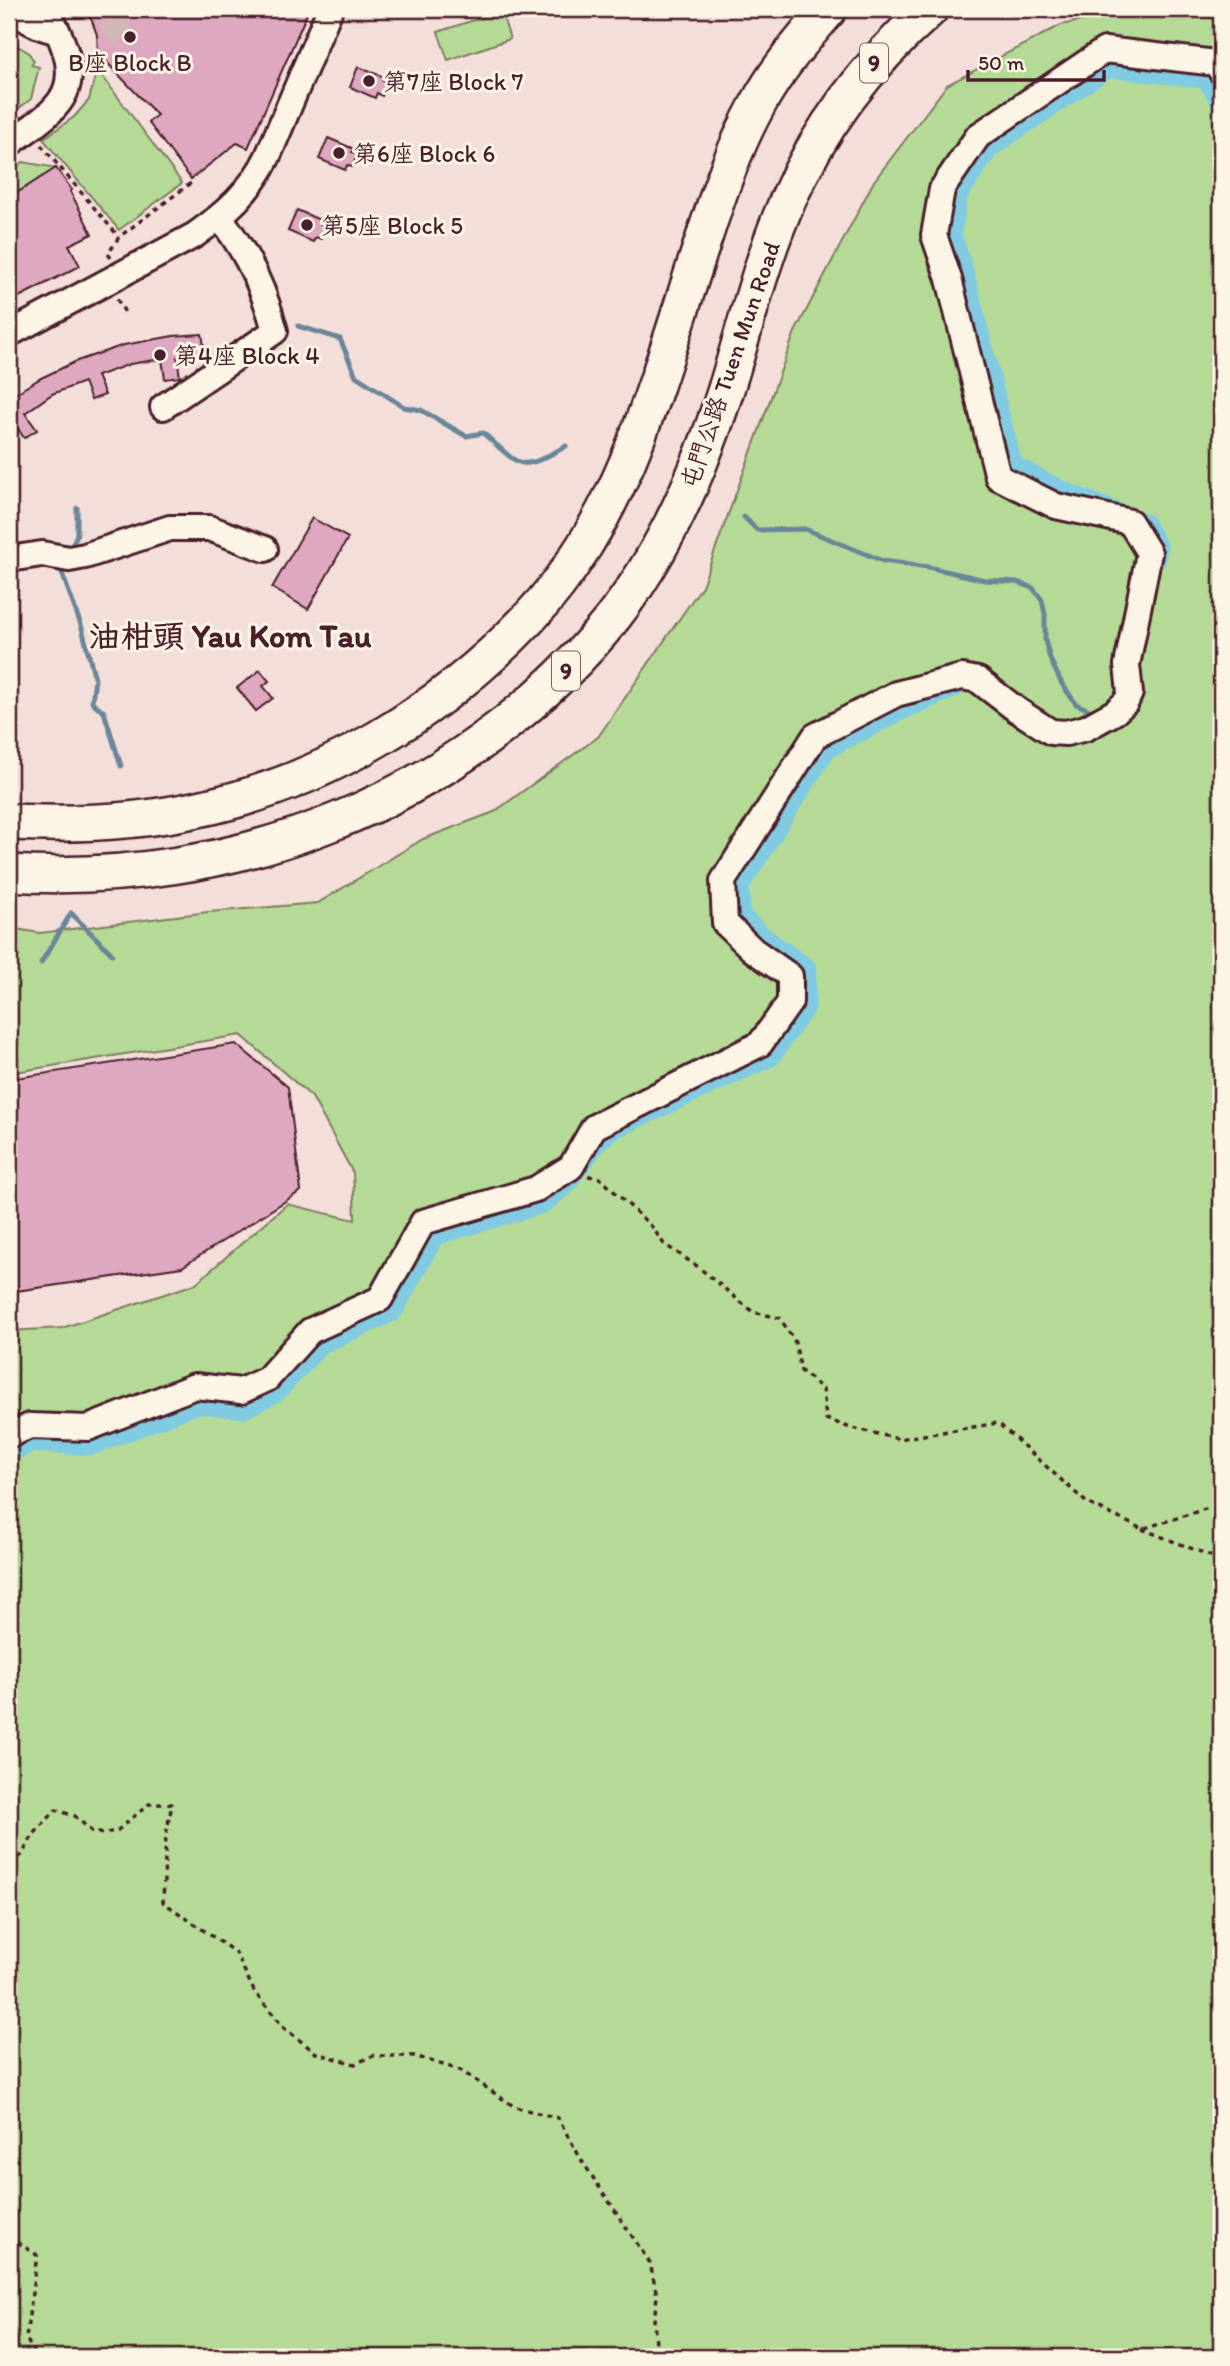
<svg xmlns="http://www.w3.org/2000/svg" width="1230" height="2366" viewBox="0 0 1230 2366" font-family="Itim,'LXGW WenKai TC',sans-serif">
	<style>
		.green { fill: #b4da95; stroke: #7f7c60; stroke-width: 2 }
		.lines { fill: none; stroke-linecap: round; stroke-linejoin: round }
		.stream { stroke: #6b8699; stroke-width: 5 }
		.canal { stroke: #81cbe2; stroke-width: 19 }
		.building { fill: #dea9c0; stroke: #4a1f2b; stroke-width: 2 }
		.minor-tunnel { stroke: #d1b8b7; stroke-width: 24; stroke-dasharray: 24 12; stroke-linecap: butt }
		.minor-casing { stroke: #4a1f2b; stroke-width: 30 }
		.highway-casing { stroke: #4a1f2b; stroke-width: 40 }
		.path { stroke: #4a1f2b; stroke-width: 3.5; stroke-dasharray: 5 5; stroke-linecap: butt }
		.minor { stroke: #fcf5e5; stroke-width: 24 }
		.highway { stroke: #fcf5e5; stroke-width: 35 }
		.poi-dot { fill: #4a1f2b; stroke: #fcf5e5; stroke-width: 2.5 }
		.labels { text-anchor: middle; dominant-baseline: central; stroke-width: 6; stroke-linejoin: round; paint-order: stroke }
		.shield { fill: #fcf5e5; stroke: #7f5f63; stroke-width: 2 }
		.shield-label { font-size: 23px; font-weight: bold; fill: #4a1f2b }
		.poi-label { font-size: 24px; fill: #4a1f2b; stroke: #fcf5e5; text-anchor: start }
		.street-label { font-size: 24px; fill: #4a1f2b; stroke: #fcf5e5 }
		.district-label { font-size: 32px; font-weight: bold; fill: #4a1f2b; stroke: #fcf5e5 }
	</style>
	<rect width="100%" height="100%" fill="#f3deda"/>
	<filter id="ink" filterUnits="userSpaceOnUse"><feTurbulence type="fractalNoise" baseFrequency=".0143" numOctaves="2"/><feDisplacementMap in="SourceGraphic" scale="14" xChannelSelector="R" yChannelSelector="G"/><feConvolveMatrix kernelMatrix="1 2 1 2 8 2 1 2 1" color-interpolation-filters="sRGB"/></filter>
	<g filter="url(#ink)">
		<!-- green -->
		<g class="green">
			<polygon points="1137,9 1221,9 1221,2357 9,2357 9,1331 62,1328 195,1284 287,1204 355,1220 353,1173 312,1097 241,1035 9,1073 9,928 40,933 208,912 318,903 423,839 494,812 598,737 702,586 795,332 874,181 947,85 1061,25"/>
			<polygon points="501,11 510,39 448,60 438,32"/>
			<polygon points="9,41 28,52 34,61 31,65 39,67 31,99 9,116"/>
			<polygon points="97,69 182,183 119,230 43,139 74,117 89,100"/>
			<polygon points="23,162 56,168 9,198 9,172"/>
		</g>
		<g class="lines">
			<!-- stream -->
			<g class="stream">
				<path d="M298 326 340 339 356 376 404 407 421 410 466 436 483 433C523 468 518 473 566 446"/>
				<polyline points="744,517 757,530 805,529 883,561 928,567 985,580 1017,582 1033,588 1042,600 1045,614 1045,640 1050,659 1062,684 1076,704 1096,713"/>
				<polyline points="73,544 77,534 77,508"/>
				<polyline points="62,573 82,628 95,679 92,702 104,712 121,766"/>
				<polyline points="41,963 71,913 112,954"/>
			</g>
			<!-- canal -->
			<g class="canal">
				<polyline points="1156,561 1158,547 1145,523 1062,490 1013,465 965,274 952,234 958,196 990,148 1109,68 1206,79 1221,102"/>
				<polyline points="9,1453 33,1443 91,1446 198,1404 244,1409 277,1392 320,1345 393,1312 435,1236 543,1204 565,1186 598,1142 610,1131 771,1057 806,1007 807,968 764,937 741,915 740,886 827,749 903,710 957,687"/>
			</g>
		</g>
		<!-- building -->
		<g class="building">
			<polygon points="84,9 309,9 248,148 237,143 191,179 148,122 157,115 98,53 97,35 92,21"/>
			<polygon points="358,67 384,77 382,80 388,83 382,96 377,93 375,98 350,87"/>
			<polygon points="328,138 354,149 352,152 358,154 352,167 347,165 345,170 319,159"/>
			<polygon points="56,168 72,190 70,191 92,234 69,245 80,266 9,302 9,198"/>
			<polygon points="297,210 322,221 321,224 327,226 321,239 316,237 313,242 288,231"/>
			<polygon points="202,334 205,353 177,357 180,377 165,379 162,359 130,364 97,376 105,395 91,400 84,382 52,394 25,413 37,430 24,438 13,421 9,424 9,389 13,395 41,378 77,361 124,345 173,336"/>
			<polygon points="312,518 348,538 308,609 272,588"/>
			<polygon points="260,670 269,681 263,686 273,698 256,711 237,688"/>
			<polygon points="236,1044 288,1087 301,1191 182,1267 9,1292 9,1079"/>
		</g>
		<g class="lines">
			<!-- minor-tunnel -->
			<polyline class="minor-tunnel" points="107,36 136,9"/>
			<defs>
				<g id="minor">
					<path d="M13 9C24 20 41 28 56 31"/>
					<path d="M9 144C45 116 83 100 64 47 59 33 53 20 45 9"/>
					<path d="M9 334 195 235C226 213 251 191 268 156L330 9"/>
					<path d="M163 407 275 331C264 288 247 252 220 218"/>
					<polyline points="9,559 42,554 69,559 85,556 170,528 209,528 265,549"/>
					<polyline points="9,1435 30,1426 88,1428 195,1386 241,1391 267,1379 310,1331 380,1299 423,1222 536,1189 571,1167 594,1127 760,1044 790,1002 790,976 753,950 725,923 723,881 815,736 896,694 962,677 978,680 1017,710 1051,732 1066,733 1086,728 1115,712 1126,702 1130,693 1127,665 1149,553 1130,522 1056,506 998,477 949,279 934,235 942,189 978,136 1105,50 1216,63 1221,71"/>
				</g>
				<g id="highway">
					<path d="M9 822C72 825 136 823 198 809 324 783 441 711 529 618 570 575 604 518 627 463 657 391 678 315 703 241 718 195 734 148 757 106 776 70 803 39 829 9"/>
					<path d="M9 873C231 888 457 802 602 631 647 578 679 516 704 451 737 370 752 282 787 202 820 126 869 63 930 9"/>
				</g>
			</defs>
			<!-- minor casing -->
			<use href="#minor" class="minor-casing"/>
			<!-- highway casing -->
			<use href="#highway" class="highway-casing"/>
			<!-- path -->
			<g class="path">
				<polyline points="41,145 119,237"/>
				<polyline points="111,258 108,254 119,237 191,183"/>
				<polyline points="117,299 127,316"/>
				<polyline points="588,1176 600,1178 652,1227 664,1244 697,1266 753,1312 780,1318 795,1342 801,1371 823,1389 826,1419 848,1427 899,1439 998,1423 1087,1503 1142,1529 1221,1504"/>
				<polyline points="1142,1529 1221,1560"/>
				<polyline points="9,1862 22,1855 33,1835 56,1810 75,1816 91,1831 103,1834 118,1830 149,1804 172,1804 166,1835 163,1902 236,1953 254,1991 284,2028 316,2053 355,2064 372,2056 414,2056 460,2070 515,2107 558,2118 582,2161 650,2263 657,2296 654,2321 657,2357"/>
				<polyline points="9,2237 37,2255 26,2338 36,2357"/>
			</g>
			<!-- minor -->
			<use href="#minor" class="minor"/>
			<!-- highway -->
			<use href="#highway" class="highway"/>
		</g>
	</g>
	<!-- markers -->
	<g class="poi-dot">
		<circle cx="130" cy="37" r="7"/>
		<circle cx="369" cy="81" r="7"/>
		<circle cx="339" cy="153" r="7"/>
		<circle cx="307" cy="225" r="7"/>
		<circle cx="160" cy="355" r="7"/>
	</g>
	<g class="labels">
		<!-- shield labels -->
		<g class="shield">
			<rect x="860" y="43.5" width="28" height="39" rx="5"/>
			<rect x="552" y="651.5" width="28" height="39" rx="5"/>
		</g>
		<g class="shield-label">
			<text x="874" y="63">9</text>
			<text x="566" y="671">9</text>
		</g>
		<!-- poi labels -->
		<g class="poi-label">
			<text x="130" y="62" text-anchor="middle">B座 Block B</text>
			<text x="383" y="81">第7座 Block 7</text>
			<text x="353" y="153">第6座 Block 6</text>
			<text x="321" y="225">第5座 Block 5</text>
			<text x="174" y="355">第4座 Block 4</text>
		</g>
		<!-- street labels -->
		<g class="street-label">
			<text transform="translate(730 365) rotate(-71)">屯門公路 Tuen Mun Road</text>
		</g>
		<!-- district labels -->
		<g class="district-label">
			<text x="230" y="636">油柑頭 Yau Kom Tau</text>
		</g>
	</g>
	<!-- margin -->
	<rect width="1230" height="2366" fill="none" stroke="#fcf5e5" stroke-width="35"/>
	<rect x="18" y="18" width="1195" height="2331" fill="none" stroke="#4a1f2b" stroke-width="2.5" filter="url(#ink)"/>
	<!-- scale -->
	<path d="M968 70v10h136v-10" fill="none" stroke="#4a1f2b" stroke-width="3.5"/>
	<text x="978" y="70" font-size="21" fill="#4a1f2b" stroke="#fcf5e5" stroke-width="5" paint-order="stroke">50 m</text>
</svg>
